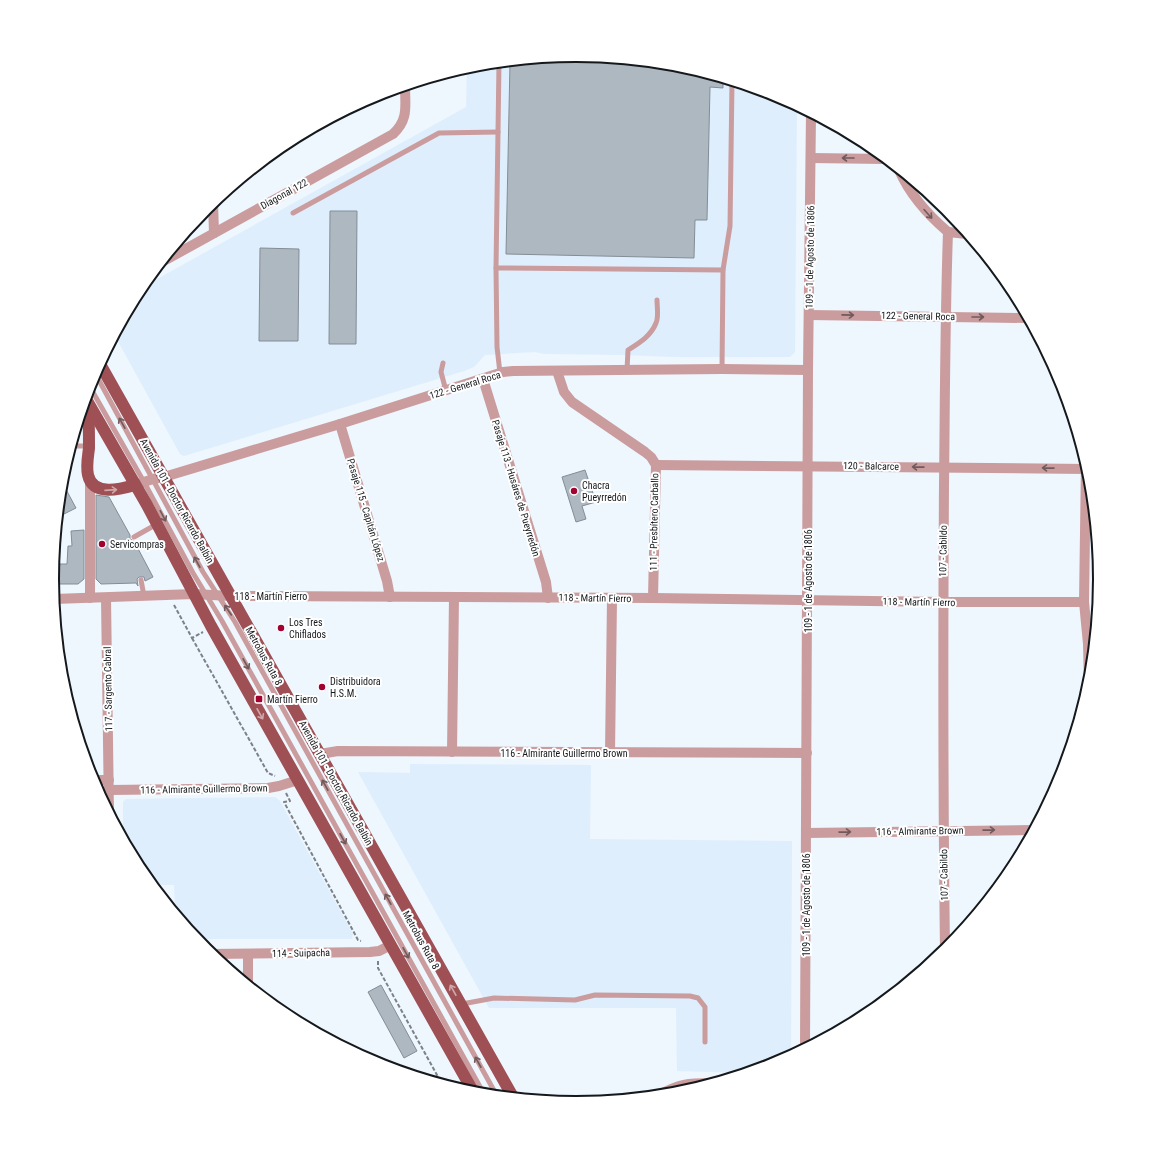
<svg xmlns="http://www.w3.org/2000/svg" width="1152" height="1159" viewBox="0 0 1152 1159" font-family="'Roboto Condensed',sans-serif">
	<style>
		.built { fill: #deeefd }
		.building { fill: #aeb8c1; stroke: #848d96 }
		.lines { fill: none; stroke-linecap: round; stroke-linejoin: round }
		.path { stroke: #7c8287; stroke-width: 2; stroke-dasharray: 4 2; stroke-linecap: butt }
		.service { stroke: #ca9c9d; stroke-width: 5 }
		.minor { stroke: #ca9c9d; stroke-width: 10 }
		.primary { stroke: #9e5055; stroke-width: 12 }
		.oneway { stroke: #705a5c }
		.oneway2 { stroke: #cea8aa }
		.poi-dot { fill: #a2022f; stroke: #fff; stroke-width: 1.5 }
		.labels { text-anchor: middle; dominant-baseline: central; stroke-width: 4; stroke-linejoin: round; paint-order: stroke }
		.street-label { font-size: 10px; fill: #15191c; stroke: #fff }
		.poi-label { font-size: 10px; fill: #15191c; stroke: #fff; text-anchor: start }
		.rim { fill: none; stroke: #15191c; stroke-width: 2 }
	</style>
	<rect width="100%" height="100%" fill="#eef6fe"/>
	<!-- built -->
	<g class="built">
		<polygon points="576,56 678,66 777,95 797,106 795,352 790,357 674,357 624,355 544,354 535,352 485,355 474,367 464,371 184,456 180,454 115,336 141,288 466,107 467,68 474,66"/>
		<polygon points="410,764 591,765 590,839 792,841 791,1056 776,1064 747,1073 677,1071 676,1008 489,1008 358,772 410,773"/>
		<polygon points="275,797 280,801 353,934 352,939 196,939 175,913 174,885 152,885 140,870 123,839 123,802 126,799"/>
	</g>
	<!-- building -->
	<g class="building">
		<polygon points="567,56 590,57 678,66 723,79 723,88 710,87 707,220 695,220 694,258 506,254 510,62"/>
		<polygon points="330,211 357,211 356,344 329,344"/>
		<polygon points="260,248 299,249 298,341 259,341"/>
		<polygon points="585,470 596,502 582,506 586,519 576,522 562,477"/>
		<polygon points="62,482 76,508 58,517 60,503"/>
		<polygon points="96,495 109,497 130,535 130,539 134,541 153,577 145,581 144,577 139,577 137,579 138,586 136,583 101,584 96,579"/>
		<polygon points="84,530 84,579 78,584 52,584 54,564 67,564 68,546 72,546 71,531"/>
		<polygon points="381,985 417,1051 404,1058 368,992"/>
	</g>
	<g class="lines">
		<!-- path -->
		<g class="path">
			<polyline points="174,605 192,638 203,632"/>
			<polyline points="192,638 268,773 275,776"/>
			<polyline points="286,793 290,801 284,802 358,940 361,941"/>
			<polyline points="378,961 378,968 442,1084"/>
		</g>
		<!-- service -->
		<g class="service">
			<polyline points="499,63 496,268 497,347 500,373"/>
			<polyline points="293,213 439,133 498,132"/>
			<polyline points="496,268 723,270"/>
			<polyline points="443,363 441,372 446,391"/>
			<polyline points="722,369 723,270 730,226 732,82"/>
			<path d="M627 370 628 350C639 343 651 336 656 323 659 317 657 307 657 300"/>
			<polyline points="95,373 203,572 235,622 497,1096"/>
			<polyline points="90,387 144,482 193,573 222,621 484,1094"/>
			<polyline points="71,446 89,446"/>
			<polyline points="134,537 157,524"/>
			<polyline points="141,580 144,596"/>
			<polyline points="462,1004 494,998 575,1000 595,995 690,996 698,998 705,1007 705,1042"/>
		</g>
		<!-- minor -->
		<g class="minor">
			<polyline points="811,158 885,159"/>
			<path d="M899 170C910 195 928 215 948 232"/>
			<polyline points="213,202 214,233"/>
			<polyline points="948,232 967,234"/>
			<path d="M162 262 393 134C409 119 405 106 405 86"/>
			<polyline points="809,315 1027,318"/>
			<polyline points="557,371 564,392 572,402 645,452 651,457 656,465 653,598"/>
			<polyline points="483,379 546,582 548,598"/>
			<polyline points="340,424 387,581 390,597"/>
			<polyline points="1086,464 1084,602 1088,644 1089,685"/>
			<polyline points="656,465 1087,469"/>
			<polyline points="90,481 90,598"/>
			<polyline points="135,485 153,479 164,477 340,424 503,372 513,371 722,369 808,370"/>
			<polyline points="106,598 109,813"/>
			<polyline points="54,599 194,594 230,596 653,598 943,602 1084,602"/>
			<polyline points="452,752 454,597"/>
			<polyline points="610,753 612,599"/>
			<polyline points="320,754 338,751 807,753"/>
			<polyline points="92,780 109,780"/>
			<polyline points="109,790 268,788 279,786 298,780"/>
			<polyline points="806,833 1034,830"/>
			<path d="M945 951C943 796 943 640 944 485 945 400 945 316 948 232"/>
			<polyline points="210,954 370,952 379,951 391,945"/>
			<polyline points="248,954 248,985"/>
			<polyline points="805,1048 808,370 811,114"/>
			<path d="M659 1095C679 1084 688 1083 711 1083"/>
		</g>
		<!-- primary -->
		<g class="primary">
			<polyline points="100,364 513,1097"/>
			<polyline points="86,399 147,505 211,626 474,1093"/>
			<path d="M88 405C89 419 89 433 89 448 88 457 86 466 88 475 93 497 121 489 135 485"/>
		</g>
	</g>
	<!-- one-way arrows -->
	<defs><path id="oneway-shaft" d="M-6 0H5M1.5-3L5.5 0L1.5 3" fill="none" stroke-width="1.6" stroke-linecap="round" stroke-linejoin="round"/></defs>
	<g class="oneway">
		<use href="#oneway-shaft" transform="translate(848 158) rotate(-180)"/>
		<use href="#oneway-shaft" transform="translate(928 214) rotate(48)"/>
		<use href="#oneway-shaft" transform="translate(848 315) rotate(1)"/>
		<use href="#oneway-shaft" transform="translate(978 317)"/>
		<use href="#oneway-shaft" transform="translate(122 423) rotate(-119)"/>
		<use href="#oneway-shaft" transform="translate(918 467) rotate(-179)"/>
		<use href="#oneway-shaft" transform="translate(1048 468) rotate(-179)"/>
		<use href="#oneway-shaft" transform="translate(163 516) rotate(62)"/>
		<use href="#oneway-shaft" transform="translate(197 562) rotate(-119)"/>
		<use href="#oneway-shaft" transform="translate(228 610) rotate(-124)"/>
		<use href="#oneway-shaft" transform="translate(246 664) rotate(61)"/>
		<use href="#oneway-shaft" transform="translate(325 785) rotate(-119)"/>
		<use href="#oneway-shaft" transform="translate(989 830) rotate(-1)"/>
		<use href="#oneway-shaft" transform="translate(845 832) rotate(-1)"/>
		<use href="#oneway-shaft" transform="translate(343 839) rotate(61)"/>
		<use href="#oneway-shaft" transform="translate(388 899) rotate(-119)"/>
		<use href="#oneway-shaft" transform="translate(406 953) rotate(61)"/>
		<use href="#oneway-shaft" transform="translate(478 1062) rotate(-119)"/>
	</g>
	<g class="oneway2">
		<use href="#oneway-shaft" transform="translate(111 490) rotate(-4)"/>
		<use href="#oneway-shaft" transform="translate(260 714) rotate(61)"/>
		<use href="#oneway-shaft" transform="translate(453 990) rotate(-119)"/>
	</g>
	<!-- markers -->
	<g class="poi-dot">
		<circle cx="574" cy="491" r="4"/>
		<circle cx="102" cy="544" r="4"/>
		<circle cx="281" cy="628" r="4"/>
		<circle cx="322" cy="687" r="4"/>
		<rect x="255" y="695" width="8" height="8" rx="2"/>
	</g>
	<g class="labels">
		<!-- street labels -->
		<g class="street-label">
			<text transform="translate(284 194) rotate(-29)">Diagonal 122</text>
			<text transform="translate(810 257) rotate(-89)">109 - 1 de Agosto de 1806</text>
			<text transform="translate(918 316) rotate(1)">122 - General Roca</text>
			<text transform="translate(465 385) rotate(-17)">122 - General Roca</text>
			<text transform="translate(871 466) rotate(1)">120 - Balcarce</text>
			<text transform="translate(516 488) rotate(73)">Pasaje 113 - Husáres de Pueyrredón</text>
			<text transform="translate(177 501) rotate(61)">Avenida 101 - Doctor Ricardo Balbín</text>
			<text transform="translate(366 510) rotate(73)">Pasaje 115 - Capitán López</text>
			<text transform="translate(654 522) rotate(-89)">111 - Presbítero Carballo</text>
			<text transform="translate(943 551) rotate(-89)">107 - Cabildo</text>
			<text transform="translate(808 581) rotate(-90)">109 - 1 de Agosto de 1806</text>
			<text x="271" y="596">118 - Martín Fierro</text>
			<text transform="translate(595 598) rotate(1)">118 - Martín Fierro</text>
			<text transform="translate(919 602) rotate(1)">118 - Martín Fierro</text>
			<text transform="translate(264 656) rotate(61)">Metrobus Ruta 8</text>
			<text transform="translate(108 689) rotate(-91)">117 - Sargento Cabral</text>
			<text x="564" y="753">116 - Almirante Guillermo Brown</text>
			<text transform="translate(336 783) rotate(61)">Avenida 101 - Doctor Ricardo Balbín</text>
			<text transform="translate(204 789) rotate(-1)">116 - Almirante Guillermo Brown</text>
			<text transform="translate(920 831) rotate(-1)">116 - Almirante Brown</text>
			<text transform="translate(944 875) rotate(-91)">107 - Cabildo</text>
			<text transform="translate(806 905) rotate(-90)">109 - 1 de Agosto de 1806</text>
			<text transform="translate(421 940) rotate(61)">Metrobus Ruta 8</text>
			<text transform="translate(301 953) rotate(-1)">114 - Suipacha</text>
		</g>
		<!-- poi labels -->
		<g class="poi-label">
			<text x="582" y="485">Chacra<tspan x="582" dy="12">Pueyrredón</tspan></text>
			<text x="110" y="544">Servicompras</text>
			<text x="289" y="622">Los Tres<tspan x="289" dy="12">Chiflados</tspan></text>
			<text x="330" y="681">Distribuidora<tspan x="330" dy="12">H.S.M.</tspan></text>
			<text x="267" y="699">Martín Fierro</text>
		</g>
	</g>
	<!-- crop -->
	<path d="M0 0H1152V1159H0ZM59 579a517 517 0 1 1 1034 0a517 517 0 1 1-1034 0Z" fill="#fff" fill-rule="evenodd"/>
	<path class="rim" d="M59 579a517 517 0 1 1 1034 0a517 517 0 1 1-1034 0Z"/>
</svg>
